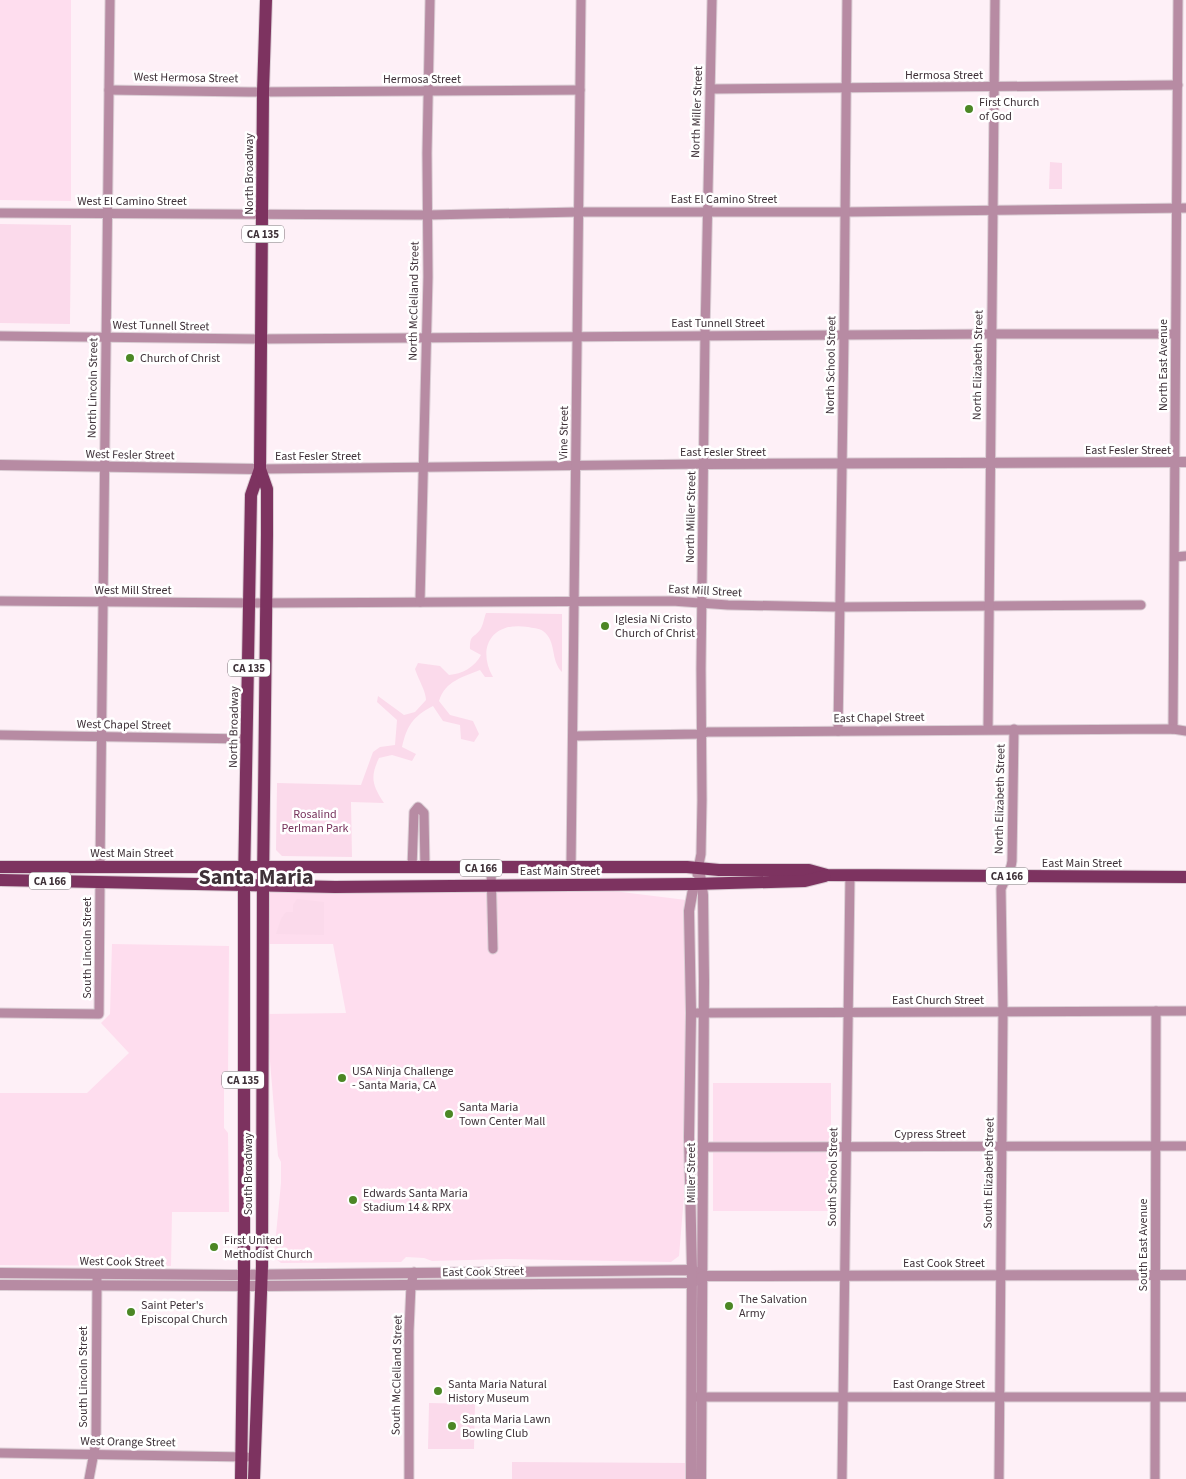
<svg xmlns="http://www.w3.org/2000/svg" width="1186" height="1479" viewBox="0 0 1186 1479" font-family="'Source Sans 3',sans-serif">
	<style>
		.built { fill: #feddee }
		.green { fill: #fbdaeb }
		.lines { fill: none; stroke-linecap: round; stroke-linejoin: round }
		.minor-casing { stroke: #dbced5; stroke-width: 11 }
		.tertiary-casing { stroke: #dbced5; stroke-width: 12 }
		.primary-casing { stroke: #dbced5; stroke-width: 14 }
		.minor { stroke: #b78ba3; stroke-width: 9 }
		.tertiary { stroke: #b78ba3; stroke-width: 10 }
		.primary { stroke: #7d3360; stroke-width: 12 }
		.poi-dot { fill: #4c8725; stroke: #fff; stroke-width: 2 }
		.labels { text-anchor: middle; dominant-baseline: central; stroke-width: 5; stroke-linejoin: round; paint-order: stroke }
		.shield { fill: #fff; stroke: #786f74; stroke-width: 1 }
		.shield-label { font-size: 11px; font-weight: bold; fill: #3e3138 }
		.street-label { font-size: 12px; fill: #3e3138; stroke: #fff }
		.poi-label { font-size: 12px; fill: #3e3138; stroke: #fff; text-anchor: start }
		.park-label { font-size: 12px; fill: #76325b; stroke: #fff }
		.town-label { font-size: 22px; font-weight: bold; fill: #3e3138; stroke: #fff }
	</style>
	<rect width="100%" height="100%" fill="#fef0f7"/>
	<!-- built -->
	<g class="built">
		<polygon points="0,0 71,0 71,201 0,200"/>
		<polygon points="573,886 686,900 687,1159 679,1256 671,1262 505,1259 432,1261 424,1258 406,1257 401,1262 281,1263 276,1259 274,1255 281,1183 281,1162 278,1156 266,1014 346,1013 333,944 264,944 265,888"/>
		<polygon points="112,944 229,946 228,1077 224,1080 224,1128 228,1133 229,1212 172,1212 171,1266 0,1265 0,1093 87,1093 129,1053 101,1023 110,1014"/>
		<rect x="713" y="1083" width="118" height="128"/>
	</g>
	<!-- green -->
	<g class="green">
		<polygon points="1050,162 1062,163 1062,189 1049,189"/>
		<polygon points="0,224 71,225 70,324 0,323"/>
		<path d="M486 613 562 614V672C550 660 557 641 543 631 539 628 532 628 528 627 493 621 476 647 493 677H485L480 670C463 677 445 681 439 701L450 715 473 721 479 734 474 742 461 739 460 725 443 721 433 706C412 717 407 726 402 747L416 754 412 761 392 755 379 758C370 777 372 785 384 803L351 802 352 857 282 856 276 850 277 783 361 785 373 752 380 747 395 745 397 720 377 702 378 696 404 715 415 712 426 700C426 691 418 679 415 669L418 663 440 666 449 675C462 674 475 667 481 655L470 649C470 634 473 639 480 630 483 626 484 618 486 613Z"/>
		<polygon points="297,899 324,902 324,935 276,934 281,919 286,912 293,912 293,905"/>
		<polygon points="429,1403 475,1404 474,1449 428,1449"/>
		<polygon points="512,1462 686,1463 686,1479 512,1479"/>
	</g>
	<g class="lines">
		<defs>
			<g id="minor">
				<polyline points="711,89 1178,85"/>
				<polyline points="109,90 249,92 580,90"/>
				<polyline points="0,213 427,215 579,212 845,212 1186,208"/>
				<polyline points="0,336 256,339 991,334 1175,334"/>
				<polyline points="260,469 705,464"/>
				<polyline points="1175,557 1186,556"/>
				<polyline points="0,601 266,603 672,601 728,605 839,607 1141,605"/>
				<polyline points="420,602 428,277 427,153 430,0"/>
				<polyline points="988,729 995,0"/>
				<polyline points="1173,729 1178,0"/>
				<polyline points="838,731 844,336 847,0"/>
				<polyline points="0,735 247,739"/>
				<polyline points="573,736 701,734 707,732 1173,729 1186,731"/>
				<polyline points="100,867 110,0"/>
				<polyline points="571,867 581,0"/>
				<polyline points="412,868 414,812 418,807 424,813 425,868"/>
				<polyline points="491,868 493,949"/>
				<polyline points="697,874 701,854 702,800 701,669 705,335 712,0"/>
				<polyline points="0,1013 99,1014 100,883"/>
				<polyline points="691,1013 1186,1011"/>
				<polyline points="704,1147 1186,1146"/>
				<polyline points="694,1397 1186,1397"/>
				<polyline points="0,1453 247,1457"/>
				<polyline points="89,1479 96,1442 97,1279"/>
				<polyline points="409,1479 409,1331 411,1285 414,1272"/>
				<polyline points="842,1479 850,875"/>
				<path d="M999 1479 1003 1012 1001 889C1005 879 1011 871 1012 861L1014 729"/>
				<polyline points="1155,1479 1156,1011"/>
			</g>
			<g id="tertiary">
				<polyline points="705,464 1186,462"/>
				<polyline points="0,465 260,469"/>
				<polyline points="699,867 703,895 704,981 701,1479"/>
				<polyline points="0,1273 233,1275 692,1270 703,1276 714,1276 1186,1275"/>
				<polyline points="0,1285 261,1286 675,1283 692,1283 703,1276"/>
				<polyline points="691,1479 692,1270 689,1137 691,1013 689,911 694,884"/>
			</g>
			<g id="primary">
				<polyline points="0,867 687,867 719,870 809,870 827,875 1186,877"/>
				<polyline points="0,880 335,887 694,884 805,881 825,876"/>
				<polyline points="241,1479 244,1275 244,884 251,495 260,469 263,92 266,0"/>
				<polyline points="254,1479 262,1266 263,885 267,535 267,489 260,469"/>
			</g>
		</defs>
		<!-- minor casing -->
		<use href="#minor" class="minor-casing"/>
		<!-- tertiary casing -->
		<use href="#tertiary" class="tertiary-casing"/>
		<!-- primary casing -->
		<use href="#primary" class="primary-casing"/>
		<!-- minor -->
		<use href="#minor" class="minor"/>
		<!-- tertiary -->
		<use href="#tertiary" class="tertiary"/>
		<!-- primary -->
		<use href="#primary" class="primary"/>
	</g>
	<!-- markers -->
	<g class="poi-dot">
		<circle cx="969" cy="109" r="5"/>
		<circle cx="130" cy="358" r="5"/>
		<circle cx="605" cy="626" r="5"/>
		<circle cx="342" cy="1078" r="5"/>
		<circle cx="449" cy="1114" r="5"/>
		<circle cx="353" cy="1200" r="5"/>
		<circle cx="214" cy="1247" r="5"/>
		<circle cx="729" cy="1306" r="5"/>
		<circle cx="131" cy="1312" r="5"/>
		<circle cx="438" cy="1391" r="5"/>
		<circle cx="452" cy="1426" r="5"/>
	</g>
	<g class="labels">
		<!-- shield labels -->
		<g class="shield">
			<rect x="242" y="225.5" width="42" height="17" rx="4"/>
			<rect x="228" y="659.5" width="42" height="17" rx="4"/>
			<rect x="460" y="859.5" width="42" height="17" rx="4"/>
			<rect x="986" y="867.5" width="42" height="17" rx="4"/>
			<rect x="29" y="872.5" width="42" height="17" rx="4"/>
			<rect x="222" y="1071.5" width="42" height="17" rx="4"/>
		</g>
		<g class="shield-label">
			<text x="263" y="234">CA 135</text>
			<text x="249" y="668">CA 135</text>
			<text x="481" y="868">CA 166</text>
			<text x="1007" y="876">CA 166</text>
			<text x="50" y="881">CA 166</text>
			<text x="243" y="1080">CA 135</text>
		</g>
		<!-- street labels -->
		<g class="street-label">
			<text x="944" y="75">Hermosa Street</text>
			<text transform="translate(186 78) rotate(1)">West Hermosa Street</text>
			<text x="422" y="79">Hermosa Street</text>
			<text transform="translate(697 112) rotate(-88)">North Miller Street</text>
			<text transform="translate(249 174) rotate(-90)">North Broadway</text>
			<text x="724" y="199">East El Camino Street</text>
			<text x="132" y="201">West El Camino Street</text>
			<text transform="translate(414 301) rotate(-89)">North McClelland Street</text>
			<text x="718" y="323">East Tunnell Street</text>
			<text transform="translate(161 326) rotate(1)">West Tunnell Street</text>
			<text transform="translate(831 365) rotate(-89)">North School Street</text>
			<text transform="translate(978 365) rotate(-89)">North Elizabeth Street</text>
			<text transform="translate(1163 365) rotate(-90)">North East Avenue</text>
			<text transform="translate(93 388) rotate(-89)">North Lincoln Street</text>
			<text transform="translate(564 433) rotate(-89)">Vine Street</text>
			<text x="1128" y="450">East Fesler Street</text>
			<text x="723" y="452">East Fesler Street</text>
			<text transform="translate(130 455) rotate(1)">West Fesler Street</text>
			<text x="318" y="456">East Fesler Street</text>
			<text transform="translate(691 517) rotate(-89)">North Miller Street</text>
			<text x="133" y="590">West Mill Street</text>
			<text transform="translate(705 591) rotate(3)">East Mill Street</text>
			<text transform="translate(879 718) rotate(-1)">East Chapel Street</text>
			<text transform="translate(124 725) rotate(1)">West Chapel Street</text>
			<text transform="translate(234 727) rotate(-89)">North Broadway</text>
			<text transform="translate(1000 799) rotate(-89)">North Elizabeth Street</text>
			<text x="132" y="853">West Main Street</text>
			<text x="1082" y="863">East Main Street</text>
			<text x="560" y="871">East Main Street</text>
			<text transform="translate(87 948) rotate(-90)">South Lincoln Street</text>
			<text x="938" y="1000">East Church Street</text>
			<text x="930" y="1134">Cypress Street</text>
			<text transform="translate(691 1173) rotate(-90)">Miller Street</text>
			<text transform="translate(989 1173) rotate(-89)">South Elizabeth Street</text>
			<text transform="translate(248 1174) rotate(-90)">South Broadway</text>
			<text transform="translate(833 1177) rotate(-89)">South School Street</text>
			<text transform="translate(1143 1245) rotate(-90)">South East Avenue</text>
			<text transform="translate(122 1262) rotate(1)">West Cook Street</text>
			<text x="944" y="1263">East Cook Street</text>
			<text transform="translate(483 1272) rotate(-1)">East Cook Street</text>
			<text transform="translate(397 1375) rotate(-89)">South McClelland Street</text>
			<text transform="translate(83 1377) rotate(-90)">South Lincoln Street</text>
			<text x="939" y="1384">East Orange Street</text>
			<text transform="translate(128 1442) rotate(1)">West Orange Street</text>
		</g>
		<!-- poi labels -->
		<g class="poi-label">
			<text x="979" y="102">First Church<tspan x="979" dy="14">of God</tspan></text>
			<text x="140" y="358">Church of Christ</text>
			<text x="615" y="619">Iglesia Ni Cristo<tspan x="615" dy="14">Church of Christ</tspan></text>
			<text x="352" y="1071">USA Ninja Challenge<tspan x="352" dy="14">- Santa Maria, CA</tspan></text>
			<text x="459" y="1107">Santa Maria<tspan x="459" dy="14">Town Center Mall</tspan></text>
			<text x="363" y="1193">Edwards Santa Maria<tspan x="363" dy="14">Stadium 14 &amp; RPX</tspan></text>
			<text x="224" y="1240">First United<tspan x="224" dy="14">Methodist Church</tspan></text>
			<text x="739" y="1299">The Salvation<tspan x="739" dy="14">Army</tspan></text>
			<text x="141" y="1305">Saint Peter's<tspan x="141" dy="14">Episcopal Church</tspan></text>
			<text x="448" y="1384">Santa Maria Natural<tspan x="448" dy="14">History Museum</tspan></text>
			<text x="462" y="1419">Santa Maria Lawn<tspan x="462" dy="14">Bowling Club</tspan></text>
		</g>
		<!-- park labels -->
		<g class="park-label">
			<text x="315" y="814">Rosalind<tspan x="315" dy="14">Perlman Park</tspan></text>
		</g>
		<!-- town labels -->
		<g class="town-label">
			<text x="256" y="877">Santa Maria</text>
		</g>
	</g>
</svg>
